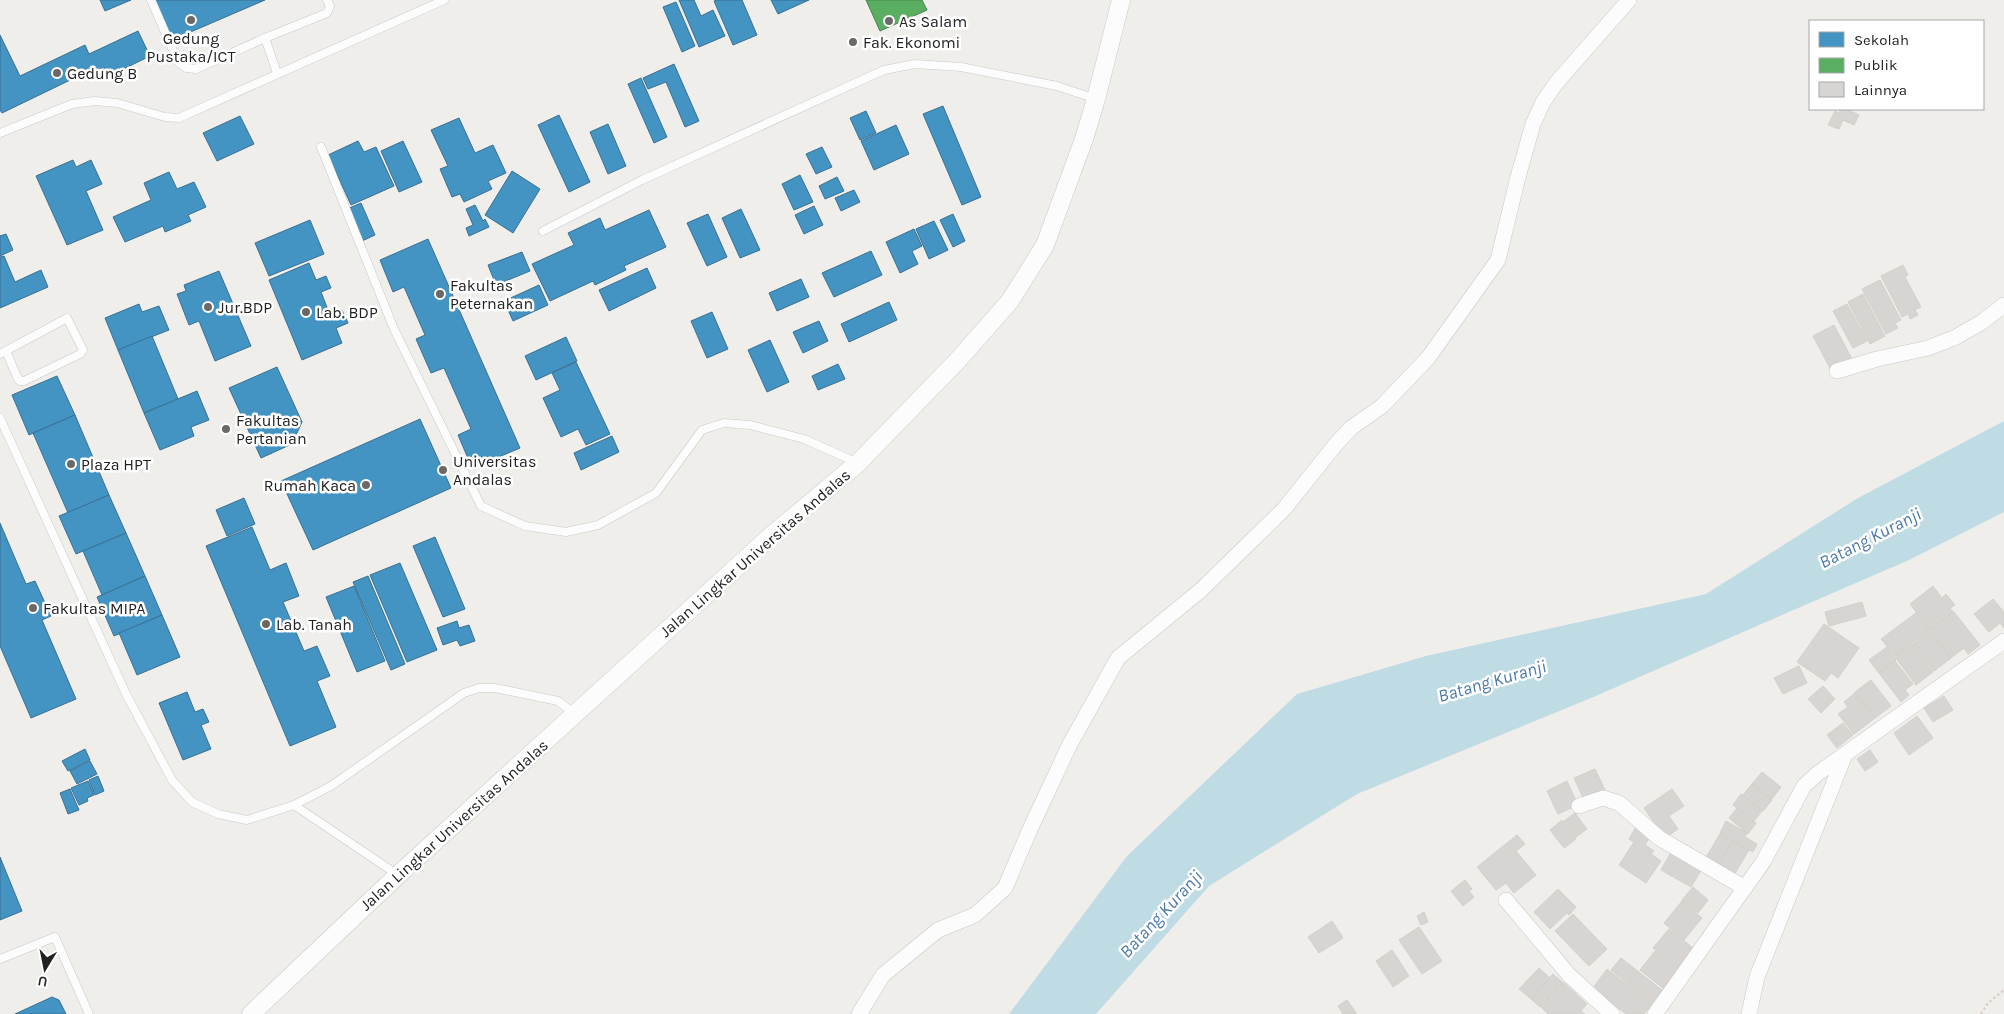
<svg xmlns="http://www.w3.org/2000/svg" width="2004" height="1014" viewBox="0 0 2004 1014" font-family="Karla,sans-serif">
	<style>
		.water { fill: #bfdbe3 }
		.schools { fill: #4393c3; stroke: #397193 }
		.public { fill: #5aae61; stroke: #49844e }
		.building { fill: #d7d4d2; stroke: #d3d0cc }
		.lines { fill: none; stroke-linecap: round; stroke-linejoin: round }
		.service-casing { stroke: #c9c8c7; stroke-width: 9 }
		.minor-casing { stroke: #c9c8c7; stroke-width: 16 }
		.tertiary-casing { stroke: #c9c8c7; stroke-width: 19 }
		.path { stroke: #dccecd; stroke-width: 2.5; stroke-dasharray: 2.5 2.5; stroke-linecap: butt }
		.service { stroke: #fdfcfc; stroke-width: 8 }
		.minor { stroke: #fdfcfc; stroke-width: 15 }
		.tertiary { stroke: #fdfcfc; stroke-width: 18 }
		.poi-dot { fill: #6a6968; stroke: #fff; stroke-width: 2 }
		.labels { text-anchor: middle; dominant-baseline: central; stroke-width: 5; stroke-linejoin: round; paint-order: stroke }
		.poi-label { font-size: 16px; fill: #222; stroke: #fff; text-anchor: start }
		.street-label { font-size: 16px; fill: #222; stroke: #fff }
		.water-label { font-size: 18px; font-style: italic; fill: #4a7aab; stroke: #fff }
	</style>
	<rect width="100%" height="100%" fill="#f0eeeb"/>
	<!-- water -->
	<polygon class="water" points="2004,421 2004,512 1909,560 1591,698 1357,794 1209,886 1096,1014 1009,1014 1127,856 1297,694 1426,656 1706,594 1858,498"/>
	<!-- schools -->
	<g class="schools">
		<polygon points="100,0 131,0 105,11"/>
		<polygon points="155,0 265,0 172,40"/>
		<polygon points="679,0 694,0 701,16 713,10 725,36 699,47"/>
		<polygon points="717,0 742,0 757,35 733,45 714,1"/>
		<polygon points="771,0 809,0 778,14"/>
		<polygon points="676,2 695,46 682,52 663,7"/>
		<polygon points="138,31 150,56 99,81 93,69 2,113 0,110 0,35 20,76 85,45 89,54"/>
		<polygon points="674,64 699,121 685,127 666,82 648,89 643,78"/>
		<polygon points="641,78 667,137 654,143 628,84"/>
		<polygon points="943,106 981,197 962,205 923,114"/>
		<polygon points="866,111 876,133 860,140 850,118"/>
		<polygon points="559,115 590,182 569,192 538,125"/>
		<polygon points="240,116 254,144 217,161 203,133"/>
		<polygon points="459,118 475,153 493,145 506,173 488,181 492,189 464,202 460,194 452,197 440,169 448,166 431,130"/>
		<polygon points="608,124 626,166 608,174 590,132"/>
		<polygon points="896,125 909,154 874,170 861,141"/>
		<polygon points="358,141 364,152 376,147 394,186 351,205 328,155"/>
		<polygon points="403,141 422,182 399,192 381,151"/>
		<polygon points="822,147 832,167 816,174 806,154"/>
		<polygon points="73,160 76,167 91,160 102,184 86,191 103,230 67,245 36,176"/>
		<polygon points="512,171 540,189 513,233 485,215"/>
		<polygon points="169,172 177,189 194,182 206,207 188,215 191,221 165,232 163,226 125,242 113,217 151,200 144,183"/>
		<polygon points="800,175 813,202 794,210 782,184"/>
		<polygon points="837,177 844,191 825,199 819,186"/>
		<polygon points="854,190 860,202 841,211 835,198"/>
		<polygon points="361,203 375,235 362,241 347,209"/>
		<polygon points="475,205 483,221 485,219 489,227 469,236 466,228 473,225 466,209"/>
		<polygon points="814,206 823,225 804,234 795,215"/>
		<polygon points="741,209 760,250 740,258 722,218"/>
		<polygon points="649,210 666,247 624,266 626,270 595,285 593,281 550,301 532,264 574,245 568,233 600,218 605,230"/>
		<polygon points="708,214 727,257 707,266 687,223"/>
		<polygon points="953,214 965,241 953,247 940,220"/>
		<polygon points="310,220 324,254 269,276 255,243"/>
		<polygon points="934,221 948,250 929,259 916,229"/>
		<polygon points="914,229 922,246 912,251 918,264 900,273 886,242"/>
		<polygon points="6,234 13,250 0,256 0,236"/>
		<polygon points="428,239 520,448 489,461 487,456 470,463 458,435 471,429 444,368 431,373 416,339 425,335 404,287 393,292 380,260"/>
		<polygon points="871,251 882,275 834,297 822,273"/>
		<polygon points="522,252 530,271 496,285 488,265"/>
		<polygon points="4,256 15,282 41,270 48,287 0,308 0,257"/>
		<polygon points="309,263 316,280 326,276 331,288 321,292 330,315 342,310 348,323 336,328 342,343 302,360 269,280"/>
		<polygon points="647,268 656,288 609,311 599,290"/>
		<polygon points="219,271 251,346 215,361 199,321 189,325 177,294 186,291 184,285"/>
		<polygon points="801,279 809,297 777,311 769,293"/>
		<polygon points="539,285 548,305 513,321 504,301"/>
		<polygon points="889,302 897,320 849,342 841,324"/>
		<polygon points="139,304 142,312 159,306 169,330 118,350 105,318"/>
		<polygon points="712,312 728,349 707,358 691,321"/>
		<polygon points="819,321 828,341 803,353 793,332"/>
		<polygon points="152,336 178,399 144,413 118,350"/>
		<polygon points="566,337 577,361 536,380 525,356"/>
		<polygon points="770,340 789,382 767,392 748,350"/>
		<polygon points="576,362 610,434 586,445 578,429 561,437 543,398 560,390 552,373"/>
		<polygon points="838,364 845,379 818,390 812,376"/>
		<polygon points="277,367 302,422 292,444 261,458 229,388"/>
		<polygon points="57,376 75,415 29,435 12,395"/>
		<polygon points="197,391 209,420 191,427 194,436 160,450 144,413"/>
		<polygon points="75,415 109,495 68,513 33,433"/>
		<polygon points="420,419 451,488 313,550 281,481"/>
		<polygon points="612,436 619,452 581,470 574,453"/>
		<polygon points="109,495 126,533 76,554 59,516"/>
		<polygon points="244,498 255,524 227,536 216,510"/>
		<polygon points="0,523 26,584 35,581 51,616 42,620 76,699 31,718 0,646"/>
		<polygon points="252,527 270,570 286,563 299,596 283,602 304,651 317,646 330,676 317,681 336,727 290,746 206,546"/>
		<polygon points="126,533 145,576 102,595 83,551"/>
		<polygon points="435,537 465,609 443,617 413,546"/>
		<polygon points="400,563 437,650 407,662 370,575"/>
		<polygon points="145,576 162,615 114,636 97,597"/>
		<polygon points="368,576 405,664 391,670 353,582"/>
		<polygon points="354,586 385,661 357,672 326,597"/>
		<polygon points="162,615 180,657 137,675 119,633"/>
		<polygon points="457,621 459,628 469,625 475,641 460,646 457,640 443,645 437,628"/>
		<polygon points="187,692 195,712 203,709 209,722 201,725 211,749 183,760 159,703"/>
		<polygon points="85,749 90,760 68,771 62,761"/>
		<polygon points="90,761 97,774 77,784 70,771"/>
		<polygon points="98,776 104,791 95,795 89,780"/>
		<polygon points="88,781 94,795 87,798 88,801 79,805 71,788"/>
		<polygon points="70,789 79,810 68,814 60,793"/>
		<polygon points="0,857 22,911 0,920"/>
		<polygon points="52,997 59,1000 66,1014 15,1014"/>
	</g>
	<!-- public -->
	<polygon class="public" points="866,0 922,0 927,10 880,31"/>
	<!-- building -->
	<g class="building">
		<polygon points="1841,109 1846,109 1859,115 1854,125 1843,120 1839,129 1828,125 1835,111 1839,113"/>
		<polygon points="1903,265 1908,275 1905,277 1921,307 1915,310 1918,315 1910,319 1908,314 1902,317 1881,276"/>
		<polygon points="1880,280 1901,320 1895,323 1898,328 1886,334 1862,289"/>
		<polygon points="1863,294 1885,336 1870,344 1848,302"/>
		<polygon points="1847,304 1867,341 1853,348 1833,311"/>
		<polygon points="1834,325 1853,361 1832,372 1813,336"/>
		<polygon points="1933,586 1942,598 1946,594 1955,605 1950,608 1953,612 1930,630 1910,604"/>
		<polygon points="1993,599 2004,612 2004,628 2000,623 1989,632 1974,614"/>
		<polygon points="1862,602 1866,616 1829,626 1825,612"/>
		<polygon points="1954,612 1980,645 1968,654 1964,648 1951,658 1930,630"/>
		<polygon points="1916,613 1929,630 1895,656 1881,639"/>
		<polygon points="1824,624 1859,648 1838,678 1831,673 1825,681 1797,662"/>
		<polygon points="1929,631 1951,658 1934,671 1913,644"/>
		<polygon points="1912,644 1933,672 1916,685 1895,657"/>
		<polygon points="1887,647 1896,660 1879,673 1869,660"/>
		<polygon points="1895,661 1913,684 1905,690 1909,695 1901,702 1879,673"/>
		<polygon points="1799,666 1807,683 1783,694 1774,678"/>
		<polygon points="1871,680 1891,706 1875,718 1855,692"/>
		<polygon points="1823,686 1835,699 1821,713 1808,699"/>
		<polygon points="1855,693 1875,718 1854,734 1838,714 1848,707 1844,702"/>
		<polygon points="1944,696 1953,710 1933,722 1924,708"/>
		<polygon points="1917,716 1933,738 1909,755 1894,733"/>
		<polygon points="1843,723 1853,735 1837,748 1827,735"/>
		<polygon points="1870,750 1878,762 1865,771 1857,759"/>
		<polygon points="1595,769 1606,792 1585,802 1574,778"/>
		<polygon points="1762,772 1781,787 1772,799 1752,784"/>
		<polygon points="1567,781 1578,805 1558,814 1547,791"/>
		<polygon points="1752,784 1772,800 1763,811 1743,795"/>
		<polygon points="1672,789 1684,806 1669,816 1678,829 1665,838 1644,808"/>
		<polygon points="1741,794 1762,811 1754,821 1733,805"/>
		<polygon points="1737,808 1756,823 1748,834 1729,818"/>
		<polygon points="1575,813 1587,829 1576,837 1564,821"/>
		<polygon points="1562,820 1576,839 1564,848 1550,830"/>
		<polygon points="1726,821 1747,833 1745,837 1757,844 1753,852 1720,833"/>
		<polygon points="1636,827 1650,837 1645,845 1654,851 1651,854 1661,861 1646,883 1619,865 1634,842 1629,839"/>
		<polygon points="1720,834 1732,841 1718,866 1705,859"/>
		<polygon points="1517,835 1525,844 1516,851 1536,875 1514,893 1506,883 1496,890 1477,867"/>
		<polygon points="1732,841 1749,850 1734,875 1718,866"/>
		<polygon points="1671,852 1702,869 1691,887 1661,870"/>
		<polygon points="1465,880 1472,889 1469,891 1474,897 1463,906 1451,891"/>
		<polygon points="1693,887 1708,900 1698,913 1682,900"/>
		<polygon points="1558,889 1576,907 1569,915 1567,913 1550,929 1534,912"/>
		<polygon points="1682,901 1702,918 1684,940 1664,923"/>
		<polygon points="1424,912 1428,922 1421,925 1417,916"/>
		<polygon points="1573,914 1607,949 1589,966 1555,931"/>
		<polygon points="1332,921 1343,938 1319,953 1308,937"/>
		<polygon points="1419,927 1442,961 1422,974 1399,940"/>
		<polygon points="1669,929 1693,948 1678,968 1653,948"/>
		<polygon points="1392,950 1409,976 1393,987 1376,961"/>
		<polygon points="1655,951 1678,969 1663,988 1640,970"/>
		<polygon points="1621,958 1662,990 1652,1003 1611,970"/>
		<polygon points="1539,968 1550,978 1531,999 1519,989"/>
		<polygon points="1607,969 1652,1004 1644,1014 1626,1014 1593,988"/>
		<polygon points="1553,974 1562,982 1540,1007 1531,999"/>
		<polygon points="1563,982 1587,1004 1581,1011 1585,1014 1548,1014 1541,1007"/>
		<polygon points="1347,1000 1357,1014 1343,1014 1338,1006"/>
	</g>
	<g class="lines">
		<defs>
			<g id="service">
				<polyline points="151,0 178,62 186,68 196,69 265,38 277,73"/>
				<polyline points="265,38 327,13 330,6 327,0"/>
				<polyline points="0,133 72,104 95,101 117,103 165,117 179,118 444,0"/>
				<polyline points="321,147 394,329 481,506 525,526 566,532 598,525 656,493 702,430 724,423 750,425 804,439 858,463"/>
				<polyline points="543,231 642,180 884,70 915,64 961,67 1057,86 1096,99"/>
				<polyline points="0,354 67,318 83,350 80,354 24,381 20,381 17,377 6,351"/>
				<polyline points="0,418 126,694 172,780 192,802 218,814 247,820 294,805 331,786 464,693 479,688 495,688 558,701 575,714"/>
				<polyline points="294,805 398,875"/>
				<polyline points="0,959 55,937 89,1014"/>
			</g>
			<g id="minor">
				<polyline points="1837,371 1877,359 1928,348 1956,337 1982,322 2004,305"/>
				<polyline points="1579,806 1603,798 1619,803 1659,838 1745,888"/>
				<polyline points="1506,900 1569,975 1612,1014"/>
				<polyline points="859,1014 883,975 938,930 975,915 1005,888 1031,827 1070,744 1118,658 1201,590 1284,509 1336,444 1351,428 1382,406 1428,358 1498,260 1518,177 1533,124 1543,102 1557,82 1629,0"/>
				<polyline points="1655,1014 1763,862 1804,786 1817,774 2004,641"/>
				<polyline points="1749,1014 1757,977 1844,757"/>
			</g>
			<polyline id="tertiary" points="251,1014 398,875 772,535 858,463 958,360 1010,301 1045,245 1084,139 1096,99 1121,0"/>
		</defs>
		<!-- service casing -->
		<use href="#service" class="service-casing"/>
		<!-- minor casing -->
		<use href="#minor" class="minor-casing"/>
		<!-- tertiary casing -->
		<use href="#tertiary" class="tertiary-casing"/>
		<!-- path -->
		<polyline class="path" points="1981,1014 1988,1003 2004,990"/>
		<!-- service -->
		<use href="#service" class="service"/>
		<!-- minor -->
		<use href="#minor" class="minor"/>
		<!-- tertiary -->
		<use href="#tertiary" class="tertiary"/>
	</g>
	<!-- markers -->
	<g class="poi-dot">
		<circle cx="191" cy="20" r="5"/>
		<circle cx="889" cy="21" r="5"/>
		<circle cx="853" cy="42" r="5"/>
		<circle cx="57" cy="73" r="5"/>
		<circle cx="440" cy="294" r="5"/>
		<circle cx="208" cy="307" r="5"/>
		<circle cx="306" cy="312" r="5"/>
		<circle cx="226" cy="429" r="5"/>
		<circle cx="71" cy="464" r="5"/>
		<circle cx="443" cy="470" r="5"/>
		<circle cx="366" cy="485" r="5"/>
		<circle cx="33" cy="608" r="5"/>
		<circle cx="266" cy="624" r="5"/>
	</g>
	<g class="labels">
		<!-- poi labels -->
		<g class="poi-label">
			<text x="899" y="21">As Salam</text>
			<text x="191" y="38" text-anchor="middle">Gedung<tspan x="191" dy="18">Pustaka/ICT</tspan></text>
			<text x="863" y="42">Fak. Ekonomi</text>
			<text x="67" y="73">Gedung B</text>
			<text x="450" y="285">Fakultas<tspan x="450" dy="18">Peternakan</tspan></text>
			<text x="218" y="307">Jur.BDP</text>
			<text x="316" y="312">Lab. BDP</text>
			<text x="236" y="420">Fakultas<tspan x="236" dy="18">Pertanian</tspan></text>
			<text x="453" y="461">Universitas<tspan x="453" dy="18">Andalas</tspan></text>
			<text x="81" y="464">Plaza HPT</text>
			<text x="356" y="485" text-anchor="end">Rumah Kaca</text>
			<text x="43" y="608">Fakultas MIPA</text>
			<text x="276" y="624">Lab. Tanah</text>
		</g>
		<!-- street labels -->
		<g class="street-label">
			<text transform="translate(755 553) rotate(-41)">Jalan Lingkar Universitas Andalas</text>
			<text transform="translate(454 825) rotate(-42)">Jalan Lingkar Universitas Andalas</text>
		</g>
		<!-- water labels -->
		<g class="water-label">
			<text transform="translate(1870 538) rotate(-27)">Batang Kuranji</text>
			<text transform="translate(1492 681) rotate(-16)">Batang Kuranji</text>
			<text transform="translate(1161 914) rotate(-47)">Batang Kuranji</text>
		</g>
	</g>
	<!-- legend -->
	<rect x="1809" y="20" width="175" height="90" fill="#ffffff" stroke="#a7a7a7"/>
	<rect x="1819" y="32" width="25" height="15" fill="#4393c3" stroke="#a7a7a7"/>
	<text x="1854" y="45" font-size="15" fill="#222222">Sekolah</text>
	<rect x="1819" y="58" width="25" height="15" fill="#5aae61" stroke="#a7a7a7"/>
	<text x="1854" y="70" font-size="15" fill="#222222">Publik</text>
	<rect x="1819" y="82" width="25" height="15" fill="#d7d4d2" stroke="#a7a7a7"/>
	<text x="1854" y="95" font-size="15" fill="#222222">Lainnya</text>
	<!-- north arrow -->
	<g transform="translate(45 969) rotate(190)" stroke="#ffffff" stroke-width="4" paint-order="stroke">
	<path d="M0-4L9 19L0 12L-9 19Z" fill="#222222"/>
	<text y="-8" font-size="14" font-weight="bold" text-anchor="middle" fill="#222222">U</text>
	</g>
</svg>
